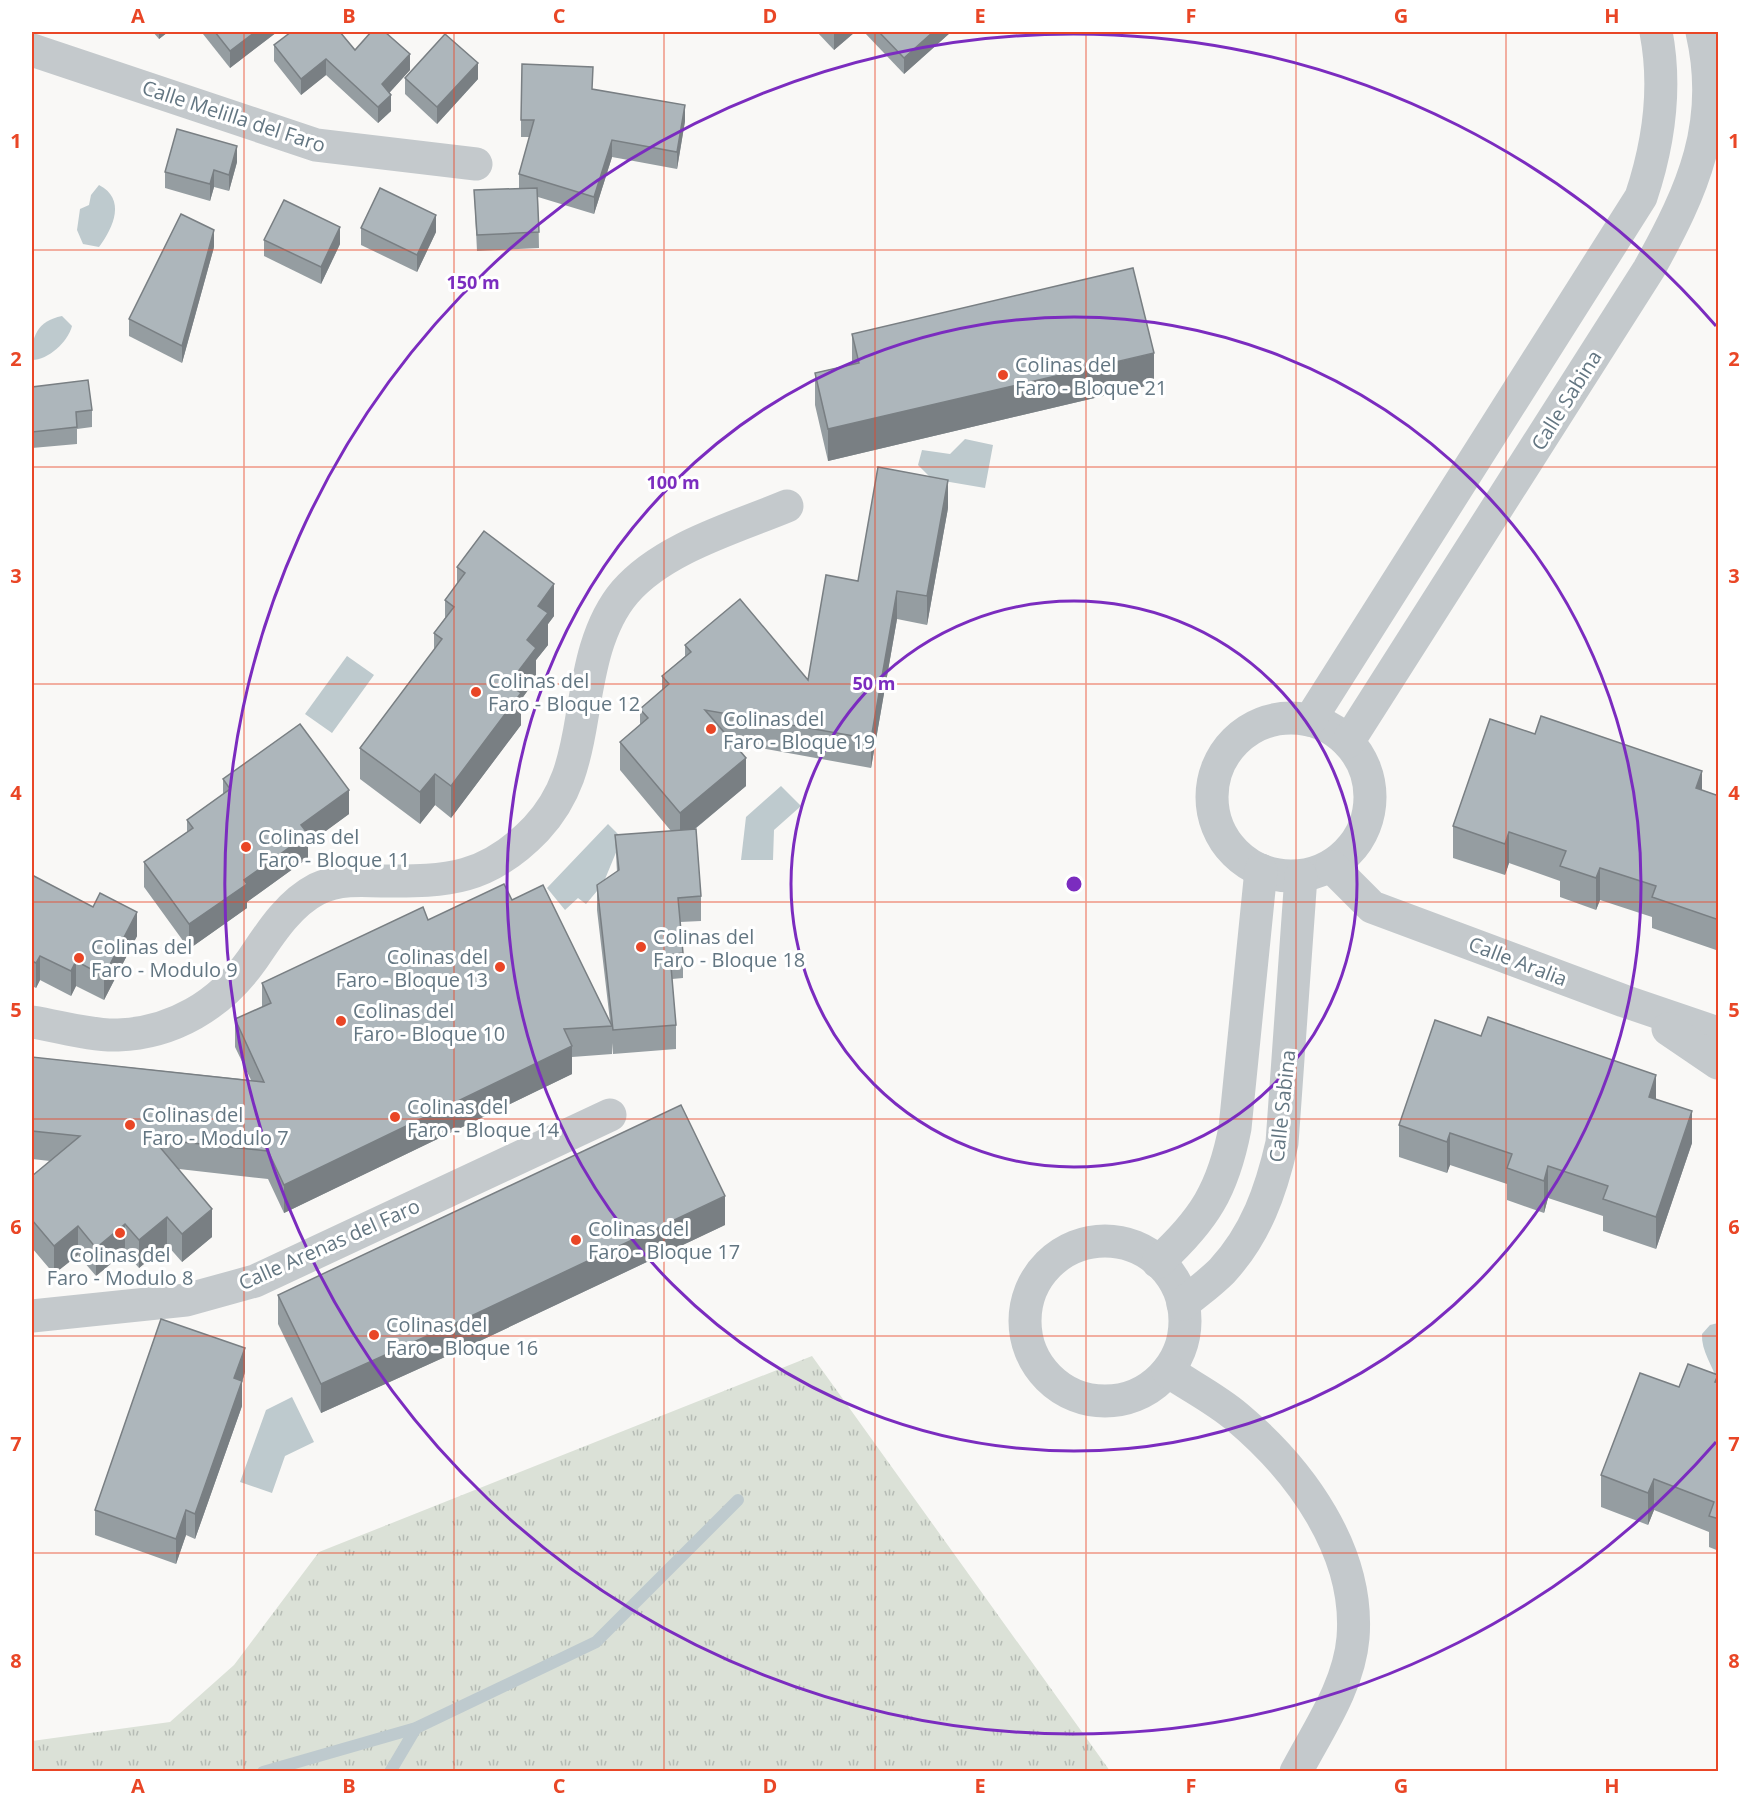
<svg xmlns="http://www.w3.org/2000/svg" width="1750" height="1803" viewBox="0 0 1750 1803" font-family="'Open Sans',sans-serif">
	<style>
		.grass { fill: url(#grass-tufts) }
		.water { fill: #becace }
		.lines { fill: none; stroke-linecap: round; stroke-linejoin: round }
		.stream { stroke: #becace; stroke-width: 12 }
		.minor { stroke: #c4c9cc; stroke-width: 33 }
		.wall { fill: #959da1 }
		.shaded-wall { fill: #797f83 }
		.building { fill: #adb6bb; stroke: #797f83; stroke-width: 1.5 }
		.grid { fill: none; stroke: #e94626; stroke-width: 1.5; stroke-opacity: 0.55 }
		.ring { fill: none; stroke: #7b2cbf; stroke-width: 3 }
		.poi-dot { fill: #e94626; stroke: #fff; stroke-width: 2 }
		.labels { text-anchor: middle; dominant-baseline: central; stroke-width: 6; stroke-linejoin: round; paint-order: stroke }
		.street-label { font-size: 20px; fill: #637682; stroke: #fff }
		.poi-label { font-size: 20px; fill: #637682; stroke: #fff; text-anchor: start }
		.centre { fill: #7b2cbf; stroke: #fff; stroke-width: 3 }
		.ring-label { font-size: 18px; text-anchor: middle; font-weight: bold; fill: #7b2cbf; stroke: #fff; stroke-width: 6; stroke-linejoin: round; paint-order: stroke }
		.neatline { fill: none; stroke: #e94626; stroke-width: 2 }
		.grid-label { font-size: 20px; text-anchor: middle; font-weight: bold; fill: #e94626 }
	</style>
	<defs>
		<pattern id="grass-tufts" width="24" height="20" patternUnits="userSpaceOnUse" patternTransform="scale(1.5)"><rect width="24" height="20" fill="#dbe1d7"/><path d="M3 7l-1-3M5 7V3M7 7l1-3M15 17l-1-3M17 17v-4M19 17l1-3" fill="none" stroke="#b5bbb4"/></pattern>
	</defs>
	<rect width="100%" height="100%" fill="#f9f8f6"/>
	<!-- grass -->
	<polygon class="grass" points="812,1356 1110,1771 32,1771 32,1741 170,1722 234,1665 319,1552"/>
	<!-- water -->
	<g class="water">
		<path d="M99 185C126 199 114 227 99 247L83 244 77 230 80 209 89 205 91 195Z"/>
		<path d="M62 316 72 326C68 342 48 360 32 360 31 337 37 321 62 316Z"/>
		<polygon points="965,439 993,445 985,488 932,479 918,465 922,450 950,454"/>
		<polygon points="347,656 374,675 332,733 305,714"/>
		<polygon points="781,786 801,806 774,830 773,860 741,860 746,817"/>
		<polygon points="608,824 622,838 603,884 586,904 578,898 565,910 547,888"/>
		<path d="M1718 1323V1383C1713 1366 1701 1351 1702 1334L1710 1325Z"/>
		<polygon points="292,1397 314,1442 285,1456 272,1493 240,1482 266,1410"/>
	</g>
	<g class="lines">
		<!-- stream -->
		<g class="stream">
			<polyline points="263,1772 416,1728 596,1642 738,1500"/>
			<polyline points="390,1772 416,1728"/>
		</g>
		<!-- minor -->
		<g class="minor">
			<polyline points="32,50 316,145 476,164"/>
			<circle cx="1291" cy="797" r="79"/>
			<path d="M1310 720 1641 197C1659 143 1667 89 1656 32"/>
			<path d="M1348 742 1649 269C1693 190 1723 123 1702 32"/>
			<polyline points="1332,867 1372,907 1624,1001 1718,1033"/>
			<path d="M32 1022C59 1026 90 1036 118 1035 173 1033 220 1005 252 960 269 935 288 904 317 889 338 879 360 880 382 881 448 882 488 879 536 829 567 796 575 760 582 717 589 675 596 626 625 592 663 548 734 528 787 506"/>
			<polyline points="1668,1029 1718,1063"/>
			<circle cx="1105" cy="1321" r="80"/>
			<path d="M1158 1262C1204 1220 1223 1190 1235 1128L1261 870"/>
			<path d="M1183 1304C1196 1293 1210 1283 1222 1271 1256 1234 1271 1191 1282 1143L1301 876"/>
			<polyline points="32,1316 186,1300 255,1281 610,1115"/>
			<path d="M1168 1371C1190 1386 1216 1399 1237 1417 1300 1470 1360 1551 1353 1638 1349 1686 1318 1730 1296 1772"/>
		</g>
	</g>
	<!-- wall -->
	<g class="wall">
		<polygon points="153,32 168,32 159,39"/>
		<polygon points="203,32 277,32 230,68 203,34"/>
		<polygon points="817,32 855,32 834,50"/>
		<polygon points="864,32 951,32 904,74"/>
		<polygon points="274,45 355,50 410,70 389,93 391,111 378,123 326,75 301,95 274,61"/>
		<polygon points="405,78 478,79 437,124 405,94"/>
		<polygon points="593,89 685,121 677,169 612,157 594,214 538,197 539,248 477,251 474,190 519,189 519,174 530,137 521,137 521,120"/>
		<polygon points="237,162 229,191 214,187 210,201 165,188 165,172"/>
		<polygon points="361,228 436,232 417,272 361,245"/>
		<polygon points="264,240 340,244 321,284 264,256"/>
		<polygon points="214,247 182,363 129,336 129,319"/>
		<polygon points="852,334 1154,384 828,461 815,405 815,373 852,364"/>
		<polygon points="32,387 92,410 92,427 77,429 77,444 32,448"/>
		<polygon points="948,508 927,625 897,619 871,768 733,743 746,786 695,829 701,896 701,921 680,922 683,953 683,978 672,979 676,1025 676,1049 613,1054 612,1043 612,1054 572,1057 572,1074 284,1213 268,1179 179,1169 212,1237 182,1262 167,1245 139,1268 125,1252 96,1276 78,1255 54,1274 32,1248 32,1176 50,1161 32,1159 32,1057 251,1080 235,1047 235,1019 262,1007 262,983 428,920 512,900 610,1021 597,910 597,885 617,872 615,835 671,831 620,770 620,742 640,725 640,709 662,690 662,676 685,656 685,645 808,680 858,581"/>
		<polygon points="457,567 554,616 548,624 548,645 536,660 536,679 523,697 523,710 521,713 521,725 451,818 435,805 420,824 360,779 360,748 434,650 434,633 445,618 445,600 457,584"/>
		<polygon points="223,779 349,814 308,844 308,858 247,902 247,908 189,949 144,887 144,862 187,832 187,820 223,794"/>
		<polygon points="1702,790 1719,796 1719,951 1652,928 1652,917 1600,900 1596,910 1560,897 1560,881 1509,863 1505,875 1453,858 1453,826"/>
		<polygon points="32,875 137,936 104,1000 76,986 71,996 40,980 36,988 32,986"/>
		<polygon points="1656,1099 1692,1143 1656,1249 1603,1231 1603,1216 1548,1198 1544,1213 1507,1200 1507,1184 1450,1165 1447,1173 1399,1157 1399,1125"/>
		<polygon points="725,1225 467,1347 321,1413 278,1324 278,1295"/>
		<polygon points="245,1372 242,1382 242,1406 195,1539 186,1535 176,1564 95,1535 95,1510"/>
		<polygon points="1719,1383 1719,1551 1709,1547 1709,1532 1654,1510 1648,1525 1601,1507 1601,1475 1679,1387"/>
	</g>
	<!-- shaded-wall -->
	<g class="shaded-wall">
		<polygon points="159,32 168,32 159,39"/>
		<polygon points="255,32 277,32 230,68 230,51"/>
		<polygon points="837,32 855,32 834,50 834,34"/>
		<polygon points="933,32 951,32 904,74 904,58"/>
		<polygon points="410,54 410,70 382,101 382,84"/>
		<polygon points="326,59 326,75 301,95 301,79"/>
		<polygon points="478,63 478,79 437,124 437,107"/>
		<polygon points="391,95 391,111 378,123 378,107"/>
		<polygon points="685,105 685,121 677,169 677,152"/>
		<polygon points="612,140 612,157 594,214 594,197"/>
		<polygon points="237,146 237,162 229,191 229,175"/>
		<polygon points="214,170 214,187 210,201 210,184"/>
		<polygon points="436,215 436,232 417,272 417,255"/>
		<polygon points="340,227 340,244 321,284 321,267"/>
		<polygon points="214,230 214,247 182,363 182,346"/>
		<polygon points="1154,353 1154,384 828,461 828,429"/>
		<polygon points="948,480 948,508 927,625 927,596"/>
		<polygon points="554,584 554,616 548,624 548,645 536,660 536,679 523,697 523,710 521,713 521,725 451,818 451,786 515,689 517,673 538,606"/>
		<polygon points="897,591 897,619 871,768 871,739"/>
		<polygon points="746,758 746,786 680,841 680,813"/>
		<polygon points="1702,771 1702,803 1696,788"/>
		<polygon points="435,774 435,805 420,824 420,792"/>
		<polygon points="349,790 349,814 308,844 308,858 247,902 247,908 189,949 189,924 244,880 301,825"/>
		<polygon points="1509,832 1509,863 1505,875 1505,844"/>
		<polygon points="1600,868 1600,900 1596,910 1596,878"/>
		<polygon points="137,912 137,936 104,1000 104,976"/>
		<polygon points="40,956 40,980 36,988 36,963"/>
		<polygon points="76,961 76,986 71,996 71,971"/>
		<polygon points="572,1046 572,1074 284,1213 284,1185"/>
		<polygon points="1656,1075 1656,1107 1649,1097"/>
		<polygon points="1692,1111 1692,1143 1656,1249 1656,1217"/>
		<polygon points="1450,1133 1450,1165 1447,1173 1447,1142"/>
		<polygon points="1548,1166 1548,1198 1544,1213 1544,1181"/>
		<polygon points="725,1196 725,1225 467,1347 321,1413 321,1384"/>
		<polygon points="212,1209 212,1237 182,1262 182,1234"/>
		<polygon points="167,1217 167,1245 139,1268 139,1240"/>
		<polygon points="125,1224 125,1252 96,1276 96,1248"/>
		<polygon points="78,1226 78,1255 54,1274 54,1246"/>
		<polygon points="245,1348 245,1372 242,1382 242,1406 195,1539 195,1514 234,1378"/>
		<polygon points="1654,1479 1654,1510 1648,1525 1648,1493"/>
		<polygon points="186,1510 186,1535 176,1564 176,1539"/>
	</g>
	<!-- building -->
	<g class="building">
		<polygon points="215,32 255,32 230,51"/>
		<polygon points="291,32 340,32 355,50 371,32 385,32 410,54 382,84 391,95 378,107 326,59 301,79 274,45"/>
		<polygon points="879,32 933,32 904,58"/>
		<polygon points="445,34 478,63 437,107 405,78"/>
		<polygon points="522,64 593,67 592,89 685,105 677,152 612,140 594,197 519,174 534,120 521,120"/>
		<polygon points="177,129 237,146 229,175 214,170 210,184 165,172"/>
		<polygon points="380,188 436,215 417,255 361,228"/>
		<polygon points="537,188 539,232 477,235 474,190"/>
		<polygon points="284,200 340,227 321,267 264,240"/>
		<polygon points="181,214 214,230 182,346 129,319"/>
		<polygon points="1133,268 1154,353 828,429 815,373 859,363 852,334"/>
		<polygon points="88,380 92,410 76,412 77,427 32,432 32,387"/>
		<polygon points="878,467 948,480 927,596 897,591 871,739 705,710 746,758 680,813 620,742 648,718 640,709 669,684 662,676 691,652 685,645 740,599 808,680 826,575 858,581"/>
		<polygon points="484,531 554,584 538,606 548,613 527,640 536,648 517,673 523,678 515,689 521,693 451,786 435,774 420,792 360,748 442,639 434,633 454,607 445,600 465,573 457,567"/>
		<polygon points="1541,716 1702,771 1696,788 1719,796 1719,920 1652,897 1656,886 1600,868 1596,878 1560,866 1566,851 1509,832 1505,844 1453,826 1490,719 1535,734"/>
		<polygon points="300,724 349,790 301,825 308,834 244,880 247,884 189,924 144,862 193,828 187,820 230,789 223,779"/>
		<polygon points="696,829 701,896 678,898 683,953 670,955 676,1025 613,1030 597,885 619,870 615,835"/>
		<polygon points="32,875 93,907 100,893 137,912 104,976 76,961 71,971 40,956 36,963 32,961"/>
		<polygon points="504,884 512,900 543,885 612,1026 564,1029 572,1046 284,1185 268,1151 153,1139 212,1209 182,1234 167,1217 139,1240 125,1224 96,1248 78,1226 54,1246 32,1220 32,1176 80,1136 32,1131 32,1057 264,1082 235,1019 271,1003 262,983 423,907 428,920"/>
		<polygon points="1488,1017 1656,1075 1649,1097 1692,1111 1656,1217 1603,1199 1608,1186 1548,1166 1544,1181 1507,1168 1512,1154 1450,1133 1447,1142 1399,1125 1435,1020 1481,1036"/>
		<polygon points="681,1105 725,1196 467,1318 321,1384 278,1295"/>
		<polygon points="161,1319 245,1348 234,1378 242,1381 195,1514 186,1510 176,1539 95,1510"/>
		<polygon points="1688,1364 1718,1375 1715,1382 1719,1383 1719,1519 1709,1516 1714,1502 1654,1479 1648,1493 1601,1475 1640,1373 1679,1387"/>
	</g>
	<!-- grid -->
	<path class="grid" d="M244 32V1772M454 32V1772M664 32V1772M875 32V1772M1086 32V1772M1296 32V1772M1506 32V1772M32 250H1718M32 467H1718M32 684H1718M32 902H1718M32 1119H1718M32 1336H1718M32 1553H1718"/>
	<!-- distance rings -->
	<g class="ring">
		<circle cx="1074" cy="884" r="283"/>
		<circle cx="1074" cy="884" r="567"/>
		<path d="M1716 1442A850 850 0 1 1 1716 326"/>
	</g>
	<!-- markers -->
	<g class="poi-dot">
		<circle cx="1003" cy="375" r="6"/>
		<circle cx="476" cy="692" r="6"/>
		<circle cx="711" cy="729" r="6"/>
		<circle cx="246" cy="847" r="6"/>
		<circle cx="641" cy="947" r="6"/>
		<circle cx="79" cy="958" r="6"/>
		<circle cx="500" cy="967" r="6"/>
		<circle cx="341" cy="1021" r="6"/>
		<circle cx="395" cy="1117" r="6"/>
		<circle cx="130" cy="1125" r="6"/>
		<circle cx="120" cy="1233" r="6"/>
		<circle cx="576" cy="1240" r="6"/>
		<circle cx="374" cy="1335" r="6"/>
	</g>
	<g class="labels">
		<!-- street labels -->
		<g class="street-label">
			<text transform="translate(234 116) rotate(18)">Calle Melilla del Faro</text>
			<text transform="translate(1566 400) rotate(-58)">Calle Sabina</text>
			<text transform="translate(1518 961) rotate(21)">Calle Aralia</text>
			<text transform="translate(1282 1106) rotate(-84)">Calle Sabina</text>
			<text transform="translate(329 1244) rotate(-24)">Calle Arenas del Faro</text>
		</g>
		<!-- poi labels -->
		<g class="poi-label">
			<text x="1015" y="364">Colinas del<tspan x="1015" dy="23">Faro - Bloque 21</tspan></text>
			<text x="488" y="680">Colinas del<tspan x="488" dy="23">Faro - Bloque 12</tspan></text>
			<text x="723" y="718">Colinas del<tspan x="723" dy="23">Faro - Bloque 19</tspan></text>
			<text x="258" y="836">Colinas del<tspan x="258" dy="23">Faro - Bloque 11</tspan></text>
			<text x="653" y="936">Colinas del<tspan x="653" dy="23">Faro - Bloque 18</tspan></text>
			<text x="91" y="946">Colinas del<tspan x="91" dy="23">Faro - Modulo 9</tspan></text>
			<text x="488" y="956" text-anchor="end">Colinas del<tspan x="488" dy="23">Faro - Bloque 13</tspan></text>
			<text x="353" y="1010">Colinas del<tspan x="353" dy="23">Faro - Bloque 10</tspan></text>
			<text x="407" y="1106">Colinas del<tspan x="407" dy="23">Faro - Bloque 14</tspan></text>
			<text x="142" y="1114">Colinas del<tspan x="142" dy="23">Faro - Modulo 7</tspan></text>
			<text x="588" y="1228">Colinas del<tspan x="588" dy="23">Faro - Bloque 17</tspan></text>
			<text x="120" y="1254" text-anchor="middle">Colinas del<tspan x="120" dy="23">Faro - Modulo 8</tspan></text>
			<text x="386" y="1324">Colinas del<tspan x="386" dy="23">Faro - Bloque 16</tspan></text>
		</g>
	</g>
	<circle cx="1074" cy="884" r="9" class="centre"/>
	<g class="ring-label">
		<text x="473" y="289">150 m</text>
		<text x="673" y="489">100 m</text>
		<text x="874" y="690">50 m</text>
	</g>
	<!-- border -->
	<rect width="1750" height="1803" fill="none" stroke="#ffffff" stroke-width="66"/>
	<rect x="33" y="33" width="1684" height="1737" class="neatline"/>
	<g class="grid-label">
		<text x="138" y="23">A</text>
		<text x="349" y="23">B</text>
		<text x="559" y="23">C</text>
		<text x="770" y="23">D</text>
		<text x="980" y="23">E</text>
		<text x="1191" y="23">F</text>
		<text x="1401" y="23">G</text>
		<text x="1612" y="23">H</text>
		<text x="16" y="148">1</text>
		<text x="1734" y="148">1</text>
		<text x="16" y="366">2</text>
		<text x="1734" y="366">2</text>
		<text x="16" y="583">3</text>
		<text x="1734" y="583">3</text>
		<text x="16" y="800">4</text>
		<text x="1734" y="800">4</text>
		<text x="16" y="1017">5</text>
		<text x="1734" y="1017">5</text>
		<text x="16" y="1234">6</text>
		<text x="1734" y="1234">6</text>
		<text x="16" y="1451">7</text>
		<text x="1734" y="1451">7</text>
		<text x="16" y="1668">8</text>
		<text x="1734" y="1668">8</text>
		<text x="138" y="1793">A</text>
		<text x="349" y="1793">B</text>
		<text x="559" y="1793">C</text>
		<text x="770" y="1793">D</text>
		<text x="980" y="1793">E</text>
		<text x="1191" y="1793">F</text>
		<text x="1401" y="1793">G</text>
		<text x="1612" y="1793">H</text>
	</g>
</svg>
